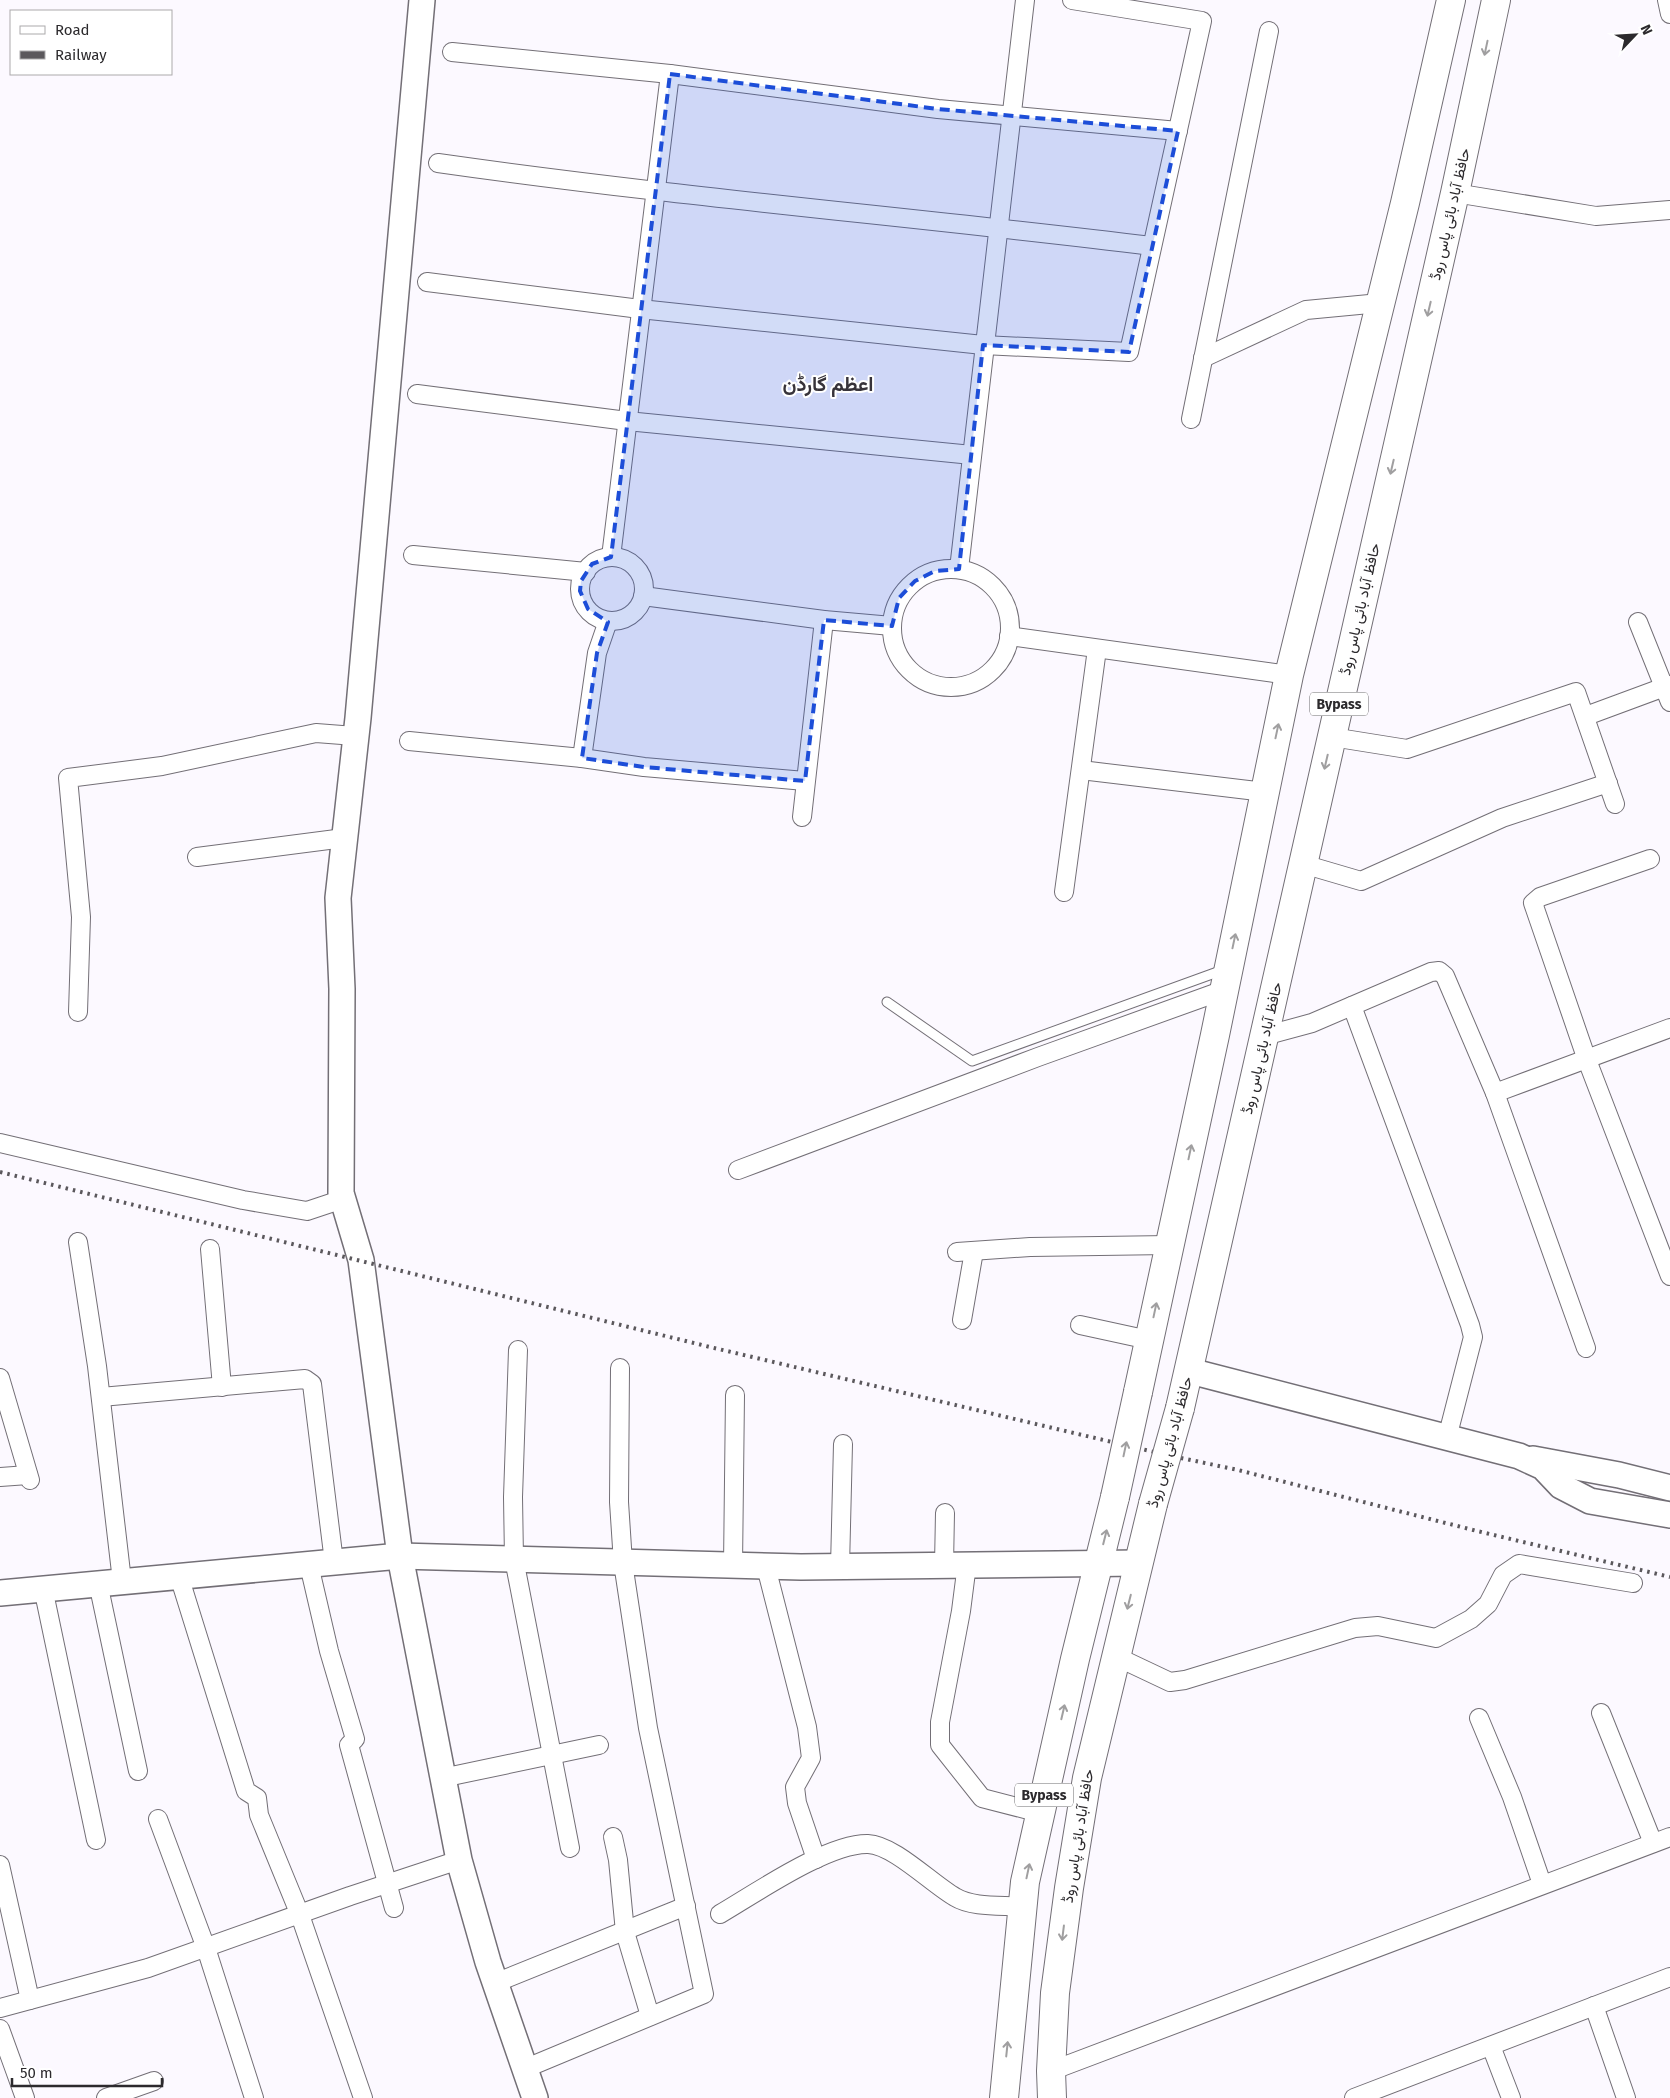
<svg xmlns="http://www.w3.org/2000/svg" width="1670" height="2098" viewBox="0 0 1670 2098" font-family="'Fira Sans',Vazirmatn,sans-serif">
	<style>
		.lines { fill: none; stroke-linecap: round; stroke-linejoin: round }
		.lane-casing { stroke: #736f76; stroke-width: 11 }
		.street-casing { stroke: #736f76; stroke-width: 20 }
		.secondary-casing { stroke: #736f76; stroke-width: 28 }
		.highway-casing { stroke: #736f76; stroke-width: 30 }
		.lane { stroke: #fff; stroke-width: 9 }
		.street { stroke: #fff; stroke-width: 18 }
		.secondary { stroke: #fff; stroke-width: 25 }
		.highway { stroke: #fff; stroke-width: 28 }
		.rail { stroke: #5b585c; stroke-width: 4; stroke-dasharray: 2.5 5; stroke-linecap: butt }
		.highway-bridge-casing { stroke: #736f76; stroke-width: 30; stroke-linecap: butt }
		.highway-bridge { stroke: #fff; stroke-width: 28 }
		.oneway { stroke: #a09fa0 }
		.marked { fill: #1d4ed8; fill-opacity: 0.2; stroke: #1d4ed8; stroke-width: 4; stroke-dasharray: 10 6; stroke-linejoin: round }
		.labels { text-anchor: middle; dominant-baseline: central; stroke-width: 4; stroke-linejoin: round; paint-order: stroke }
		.shield { fill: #fff; stroke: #6b6a6c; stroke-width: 1 }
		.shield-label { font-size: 14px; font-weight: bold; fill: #2c2a2d }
		.street-label { font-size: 15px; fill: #2c2a2d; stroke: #fff }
		.district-label { font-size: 20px; font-weight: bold; fill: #37333a; stroke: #fff }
	</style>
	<rect width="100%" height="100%" fill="#fcf9ff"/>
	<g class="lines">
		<defs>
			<polyline id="lane" points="887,1002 972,1061 1223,970"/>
			<g id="street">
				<polyline points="1667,0 1670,14"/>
				<polyline points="452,52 670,74 938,109 1178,131"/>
				<path d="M438 163C676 197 915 217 1152 246"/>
				<polyline points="1455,193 1596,216 1670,210"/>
				<polyline points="427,282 640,309 983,345 1129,352 1202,21 1072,0"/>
				<polyline points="1203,358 1306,310 1380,303"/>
				<polyline points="417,394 627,421 972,455"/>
				<polyline points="1191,419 1269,31"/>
				<polyline points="413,555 586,572"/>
				<polyline points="611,557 670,74"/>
				<circle cx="612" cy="589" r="32"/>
				<circle cx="951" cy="628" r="59"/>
				<polyline points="959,569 1025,0"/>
				<polyline points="643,596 824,620 892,626"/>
				<polyline points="1638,622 1670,702"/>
				<polyline points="1009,636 1289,675"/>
				<polyline points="1586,716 1670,685"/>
				<polyline points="1332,737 1407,749 1576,692 1615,804"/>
				<polyline points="409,741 582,758 644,767 805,781"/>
				<polyline points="582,758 597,653 608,621"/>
				<polyline points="1081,770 1265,792"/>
				<polyline points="802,817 824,620"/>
				<polyline points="197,857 344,838"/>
				<polyline points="1650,859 1540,897 1533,903 1587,1060 1670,1276"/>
				<polyline points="1303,864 1361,881 1502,818 1608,783"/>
				<polyline points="1064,892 1097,649"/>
				<polyline points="1352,1006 1470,1325 1473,1337 1447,1438"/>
				<polyline points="78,1012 81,917 68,778 162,766 316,733 355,736"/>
				<polyline points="1264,1036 1312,1023 1431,972 1439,971 1445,976 1495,1093 1586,1348"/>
				<polyline points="1495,1093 1670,1028"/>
				<polyline points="0,1143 243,1200 307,1211 343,1199"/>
				<polyline points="738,1170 1038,1057 1224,990"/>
				<polyline points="78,1242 97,1366 122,1581"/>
				<polyline points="210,1249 222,1387"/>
				<polyline points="957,1252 1030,1247 1169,1245"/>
				<polyline points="962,1320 974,1251"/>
				<polyline points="1080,1325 1149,1340"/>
				<polyline points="518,1350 513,1497 514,1559 570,1848"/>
				<polyline points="0,1378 30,1480"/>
				<polyline points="101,1397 305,1379 312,1384 334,1562"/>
				<polyline points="0,1477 28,1475"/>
				<polyline points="967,1564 961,1611 940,1722 940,1745 982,1798 1040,1813"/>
				<polyline points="309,1565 329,1651 355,1739 349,1745 394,1908"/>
				<polyline points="944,1565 945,1513"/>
				<polyline points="733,1566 735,1395"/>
				<polyline points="766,1567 807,1727 811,1758 795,1787 797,1803 816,1859"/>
				<polyline points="840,1567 843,1444"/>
				<polyline points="179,1576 246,1791 257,1798 259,1815 300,1915 363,2098"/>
				<polyline points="98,1583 138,1771"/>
				<polyline points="43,1588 96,1840"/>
				<polyline points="1115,1656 1170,1682 1185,1680 1355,1628 1378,1626 1436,1638 1471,1619 1488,1604 1503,1575 1519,1564 1633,1583"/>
				<polyline points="1601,1713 1653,1843"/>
				<polyline points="1479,1718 1512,1797 1542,1884"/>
				<polyline points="442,1778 599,1745"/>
				<polyline points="158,1819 206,1948 254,2098"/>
				<polyline points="613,1837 618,1860 625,1932 650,2016"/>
				<polyline points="0,1865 30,2000"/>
				<path d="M720 1914C756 1893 828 1843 868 1844 894 1845 932 1884 955 1897 973 1908 1003 1905 1023 1907"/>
				<polyline points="495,1983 686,1906"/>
				<polyline points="1594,2006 1626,2098"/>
				<polyline points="0,2008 148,1968 350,1896 459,1860"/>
				<polyline points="0,2029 25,2098"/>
				<polyline points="1491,2046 1511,2098"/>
				<polyline points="524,2069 704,1994 648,1728 623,1563 619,1502 620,1368"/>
				<polyline points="1051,2071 1670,1837"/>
				<polyline points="106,2098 154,2081"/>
				<polyline points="1354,2098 1670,1977"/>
			</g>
			<g id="secondary">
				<polyline points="422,0 358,718 338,898 342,989 341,1193 361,1260 400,1556 459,1860 488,1962 535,2098"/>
				<polyline points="1190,1371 1519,1456 1543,1467 1561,1486 1590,1501 1670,1515"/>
				<polyline points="1533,1459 1619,1475 1670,1488"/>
				<polyline points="0,1593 400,1556 801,1567 1139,1563"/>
			</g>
			<g id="highway">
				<polyline points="1138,1392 1215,1035 1289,675 1405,203 1451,0"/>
				<polyline points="1180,1408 1455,193 1496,0"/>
				<polyline points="1004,2098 1025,1882 1075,1659 1115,1497"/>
				<polyline points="1052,2098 1051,2071 1055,1993 1069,1888 1087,1778 1153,1504"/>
			</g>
		</defs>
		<!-- lane casing -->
		<use href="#lane" class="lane-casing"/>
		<!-- street casing -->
		<use href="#street" class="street-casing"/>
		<!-- secondary casing -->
		<use href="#secondary" class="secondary-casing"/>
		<!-- highway casing -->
		<use href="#highway" class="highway-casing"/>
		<!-- lane -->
		<use href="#lane" class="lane"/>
		<!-- street -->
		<use href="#street" class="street"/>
		<!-- secondary -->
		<use href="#secondary" class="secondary"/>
		<!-- highway -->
		<use href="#highway" class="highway"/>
		<!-- rail -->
		<polyline class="rail" points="0,1172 710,1347 1167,1455 1238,1470 1477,1531 1670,1577"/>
		<defs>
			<g id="highway-bridge">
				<polyline points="1115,1497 1138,1392"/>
				<polyline points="1153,1504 1180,1408"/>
			</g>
		</defs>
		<!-- highway-bridge casing -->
		<use href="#highway-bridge" class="highway-bridge-casing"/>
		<!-- highway-bridge -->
		<use href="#highway-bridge" class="highway-bridge"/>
	</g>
	<!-- one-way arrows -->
	<defs><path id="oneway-shaft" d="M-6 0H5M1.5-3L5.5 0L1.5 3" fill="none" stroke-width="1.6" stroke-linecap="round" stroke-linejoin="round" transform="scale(1.25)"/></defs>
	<g class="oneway">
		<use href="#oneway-shaft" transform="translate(1486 48) rotate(102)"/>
		<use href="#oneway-shaft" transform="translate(1429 309) rotate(103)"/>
		<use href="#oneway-shaft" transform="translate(1392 467) rotate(103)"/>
		<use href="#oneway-shaft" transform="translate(1277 731) rotate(-78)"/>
		<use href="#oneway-shaft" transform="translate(1326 762) rotate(103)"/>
		<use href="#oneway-shaft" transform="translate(1234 941) rotate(-78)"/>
		<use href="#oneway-shaft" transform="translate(1190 1152) rotate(-78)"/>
		<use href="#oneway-shaft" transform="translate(1155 1310) rotate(-78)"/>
		<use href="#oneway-shaft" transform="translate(1125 1449) rotate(-78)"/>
		<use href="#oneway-shaft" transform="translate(1105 1537) rotate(-76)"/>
		<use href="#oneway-shaft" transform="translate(1129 1602) rotate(104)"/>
		<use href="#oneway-shaft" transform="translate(1063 1712) rotate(-77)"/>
		<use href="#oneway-shaft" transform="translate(1028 1871) rotate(-78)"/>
		<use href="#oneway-shaft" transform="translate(1063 1933) rotate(97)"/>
		<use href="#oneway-shaft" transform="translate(1007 2049) rotate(-84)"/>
	</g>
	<!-- marked area -->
	<path class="marked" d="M670 74 938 109 1178 131 1129 352 983 345 959 569 935 571 915 581 899 598 892 626 824 620 805 781 644 767 582 758 597 653 608 622 588 609 580 591 581 581 592 564 611 557Z"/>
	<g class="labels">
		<!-- shield labels -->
		<g class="shield">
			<rect x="1310" y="692.5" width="58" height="23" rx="4"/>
			<rect x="1015" y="1783.5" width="58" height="23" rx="4"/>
		</g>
		<g class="shield-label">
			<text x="1339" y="704">Bypass</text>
			<text x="1044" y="1795">Bypass</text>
		</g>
		<!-- street labels -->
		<g class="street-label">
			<text transform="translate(1450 214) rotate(-77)">حافظ آباد بائی پاس روڈ</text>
			<text transform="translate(1360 609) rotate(-77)">حافظ آباد بائی پاس روڈ</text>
			<text transform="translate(1262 1048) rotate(-77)">حافظ آباد بائی پاس روڈ</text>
			<text transform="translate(1170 1442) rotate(-75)">حافظ آباد بائی پاس روڈ</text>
			<text transform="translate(1078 1836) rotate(-81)">حافظ آباد بائی پاس روڈ</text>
		</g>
		<!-- district labels -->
		<g class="district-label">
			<text x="828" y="384">اعظم گارڈن</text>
		</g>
	</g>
	<!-- legend -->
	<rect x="10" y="10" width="162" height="65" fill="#ffffff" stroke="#abaaab"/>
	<rect x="20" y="26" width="25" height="8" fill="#ffffff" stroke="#abaaab"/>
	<text x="55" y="35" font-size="15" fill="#2c2a2d">Road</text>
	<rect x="20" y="51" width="25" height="8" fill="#5b585c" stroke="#abaaab"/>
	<text x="55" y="60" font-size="15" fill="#2c2a2d">Railway</text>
	<!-- north arrow -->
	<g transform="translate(1635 35) rotate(65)" stroke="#ffffff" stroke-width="4" paint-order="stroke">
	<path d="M0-4L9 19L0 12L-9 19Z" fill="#2c2a2d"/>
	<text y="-8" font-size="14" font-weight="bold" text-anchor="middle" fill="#2c2a2d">N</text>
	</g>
	<!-- scale -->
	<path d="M12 2078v8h150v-8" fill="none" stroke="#2c2a2d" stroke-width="2.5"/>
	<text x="20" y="2078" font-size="15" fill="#2c2a2d" stroke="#ffffff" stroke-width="4" paint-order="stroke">50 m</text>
</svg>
